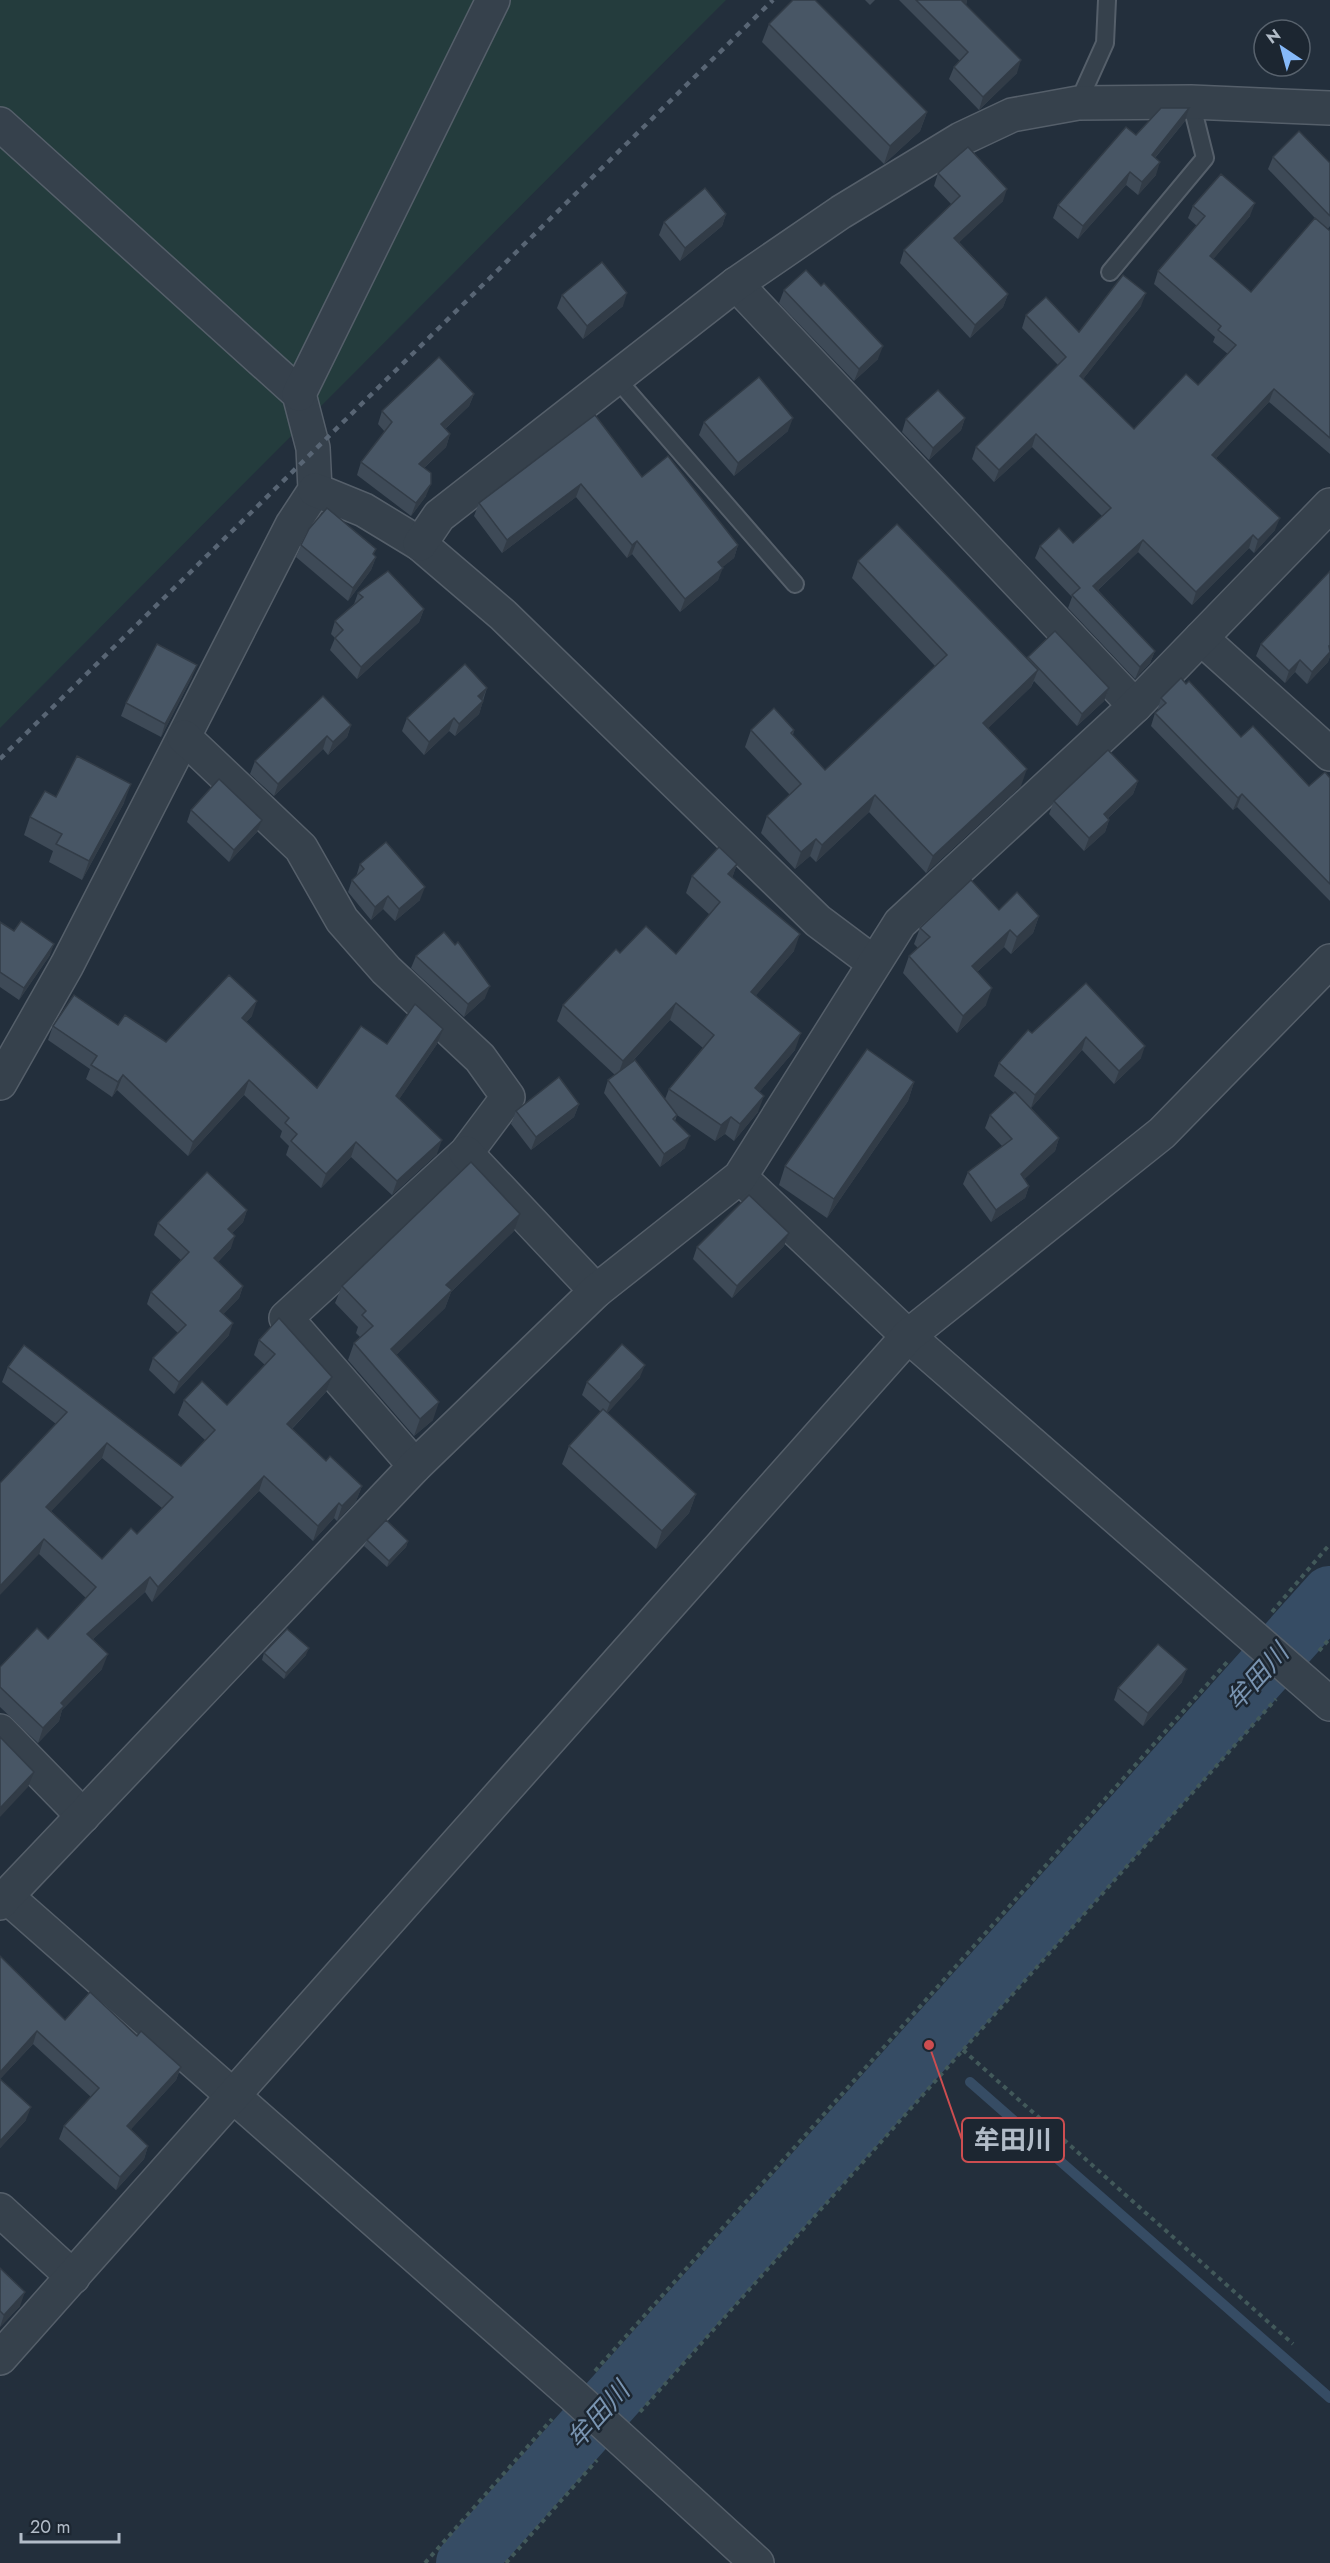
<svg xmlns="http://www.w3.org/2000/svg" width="1330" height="2563" viewBox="0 0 1330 2563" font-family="Jost,'Noto Sans JP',sans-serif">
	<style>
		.green { fill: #243c3d }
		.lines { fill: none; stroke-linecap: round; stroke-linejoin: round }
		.stream { stroke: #364c64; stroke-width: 10 }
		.river { stroke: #364c64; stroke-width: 58 }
		.service-casing { stroke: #555f6a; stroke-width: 20 }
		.minor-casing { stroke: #555f6a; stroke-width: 36 }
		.path { stroke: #42595a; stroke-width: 4; stroke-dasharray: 4.5 4.5; stroke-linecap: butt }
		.service { stroke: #36414c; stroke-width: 16 }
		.minor { stroke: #36414c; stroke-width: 33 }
		.rail { stroke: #586574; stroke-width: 4.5; stroke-dasharray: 6 6; stroke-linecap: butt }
		.wall { fill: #3e4a57; fill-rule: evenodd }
		.shaded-wall { fill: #323c47 }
		.building { fill: #485665; stroke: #323c47; stroke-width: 1.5; fill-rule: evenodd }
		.labels { text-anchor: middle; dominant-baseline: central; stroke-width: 5; stroke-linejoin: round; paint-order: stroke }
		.water-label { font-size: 26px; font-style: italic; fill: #7994b1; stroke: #1c2631 }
		.leader { fill: none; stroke: #cd4d50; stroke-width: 2 }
		.callout-dot { fill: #cd4d50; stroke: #1c2631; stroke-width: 2 }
		.callout { fill: #1c2631; stroke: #cd4d50; stroke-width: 2 }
		.callout-label { font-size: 26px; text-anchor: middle; font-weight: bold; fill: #b2bcc8 }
	</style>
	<rect width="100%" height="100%" fill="#232f3c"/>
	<!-- green -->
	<polygon class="green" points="0,0 726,0 0,728"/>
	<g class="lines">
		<!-- stream -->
		<polyline class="stream" points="970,2082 1330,2398"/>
		<!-- river -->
		<polyline class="river" points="465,2563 1330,1595"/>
		<defs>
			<g id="service">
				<polyline points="1078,103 1105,43 1107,0"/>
				<polyline points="1110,272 1205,158 1191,102"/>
				<polyline points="616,378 795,584"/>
			</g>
			<g id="minor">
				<polyline points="0,124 299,394 313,448 315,490 292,525 67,965 0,1083"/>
				<polyline points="736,284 1135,706"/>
				<polyline points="299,394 493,0"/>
				<polyline points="315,490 364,510 420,544 503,615 818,921 874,963"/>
				<polyline points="420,544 439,516 736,284 841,212 961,139 1012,115 1078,103 1191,102 1330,108"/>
				<polyline points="1201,638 1330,754"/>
				<polyline points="184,737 301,848 342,920 386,970 480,1058 508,1097 466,1153 286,1318 415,1466"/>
				<polyline points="466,1153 596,1291"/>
				<polyline points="740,1177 908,1336 1330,1704"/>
				<polyline points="0,1731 83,1816"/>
				<polyline points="6,1896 573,2395 757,2563"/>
				<polyline points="0,1903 415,1466 596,1291 740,1177 900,923 1135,706 1330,505"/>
				<polyline points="0,2210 73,2277"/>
				<polyline points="0,2358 908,1336 1162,1133 1330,961"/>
			</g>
		</defs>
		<!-- service casing -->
		<use href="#service" class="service-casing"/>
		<!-- minor casing -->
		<use href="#minor" class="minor-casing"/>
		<!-- path -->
		<g class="path">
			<polyline points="1272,1612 1330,1544"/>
			<polyline points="1319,1651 1330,1638"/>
			<polyline points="963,2050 1293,2344"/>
			<polyline points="595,2371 1229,1660"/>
			<polyline points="640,2412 1276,1699"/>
			<polyline points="425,2563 552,2419"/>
			<polyline points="506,2563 597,2460"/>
		</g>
		<!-- service -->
		<use href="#service" class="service"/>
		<!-- minor -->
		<use href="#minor" class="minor"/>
		<!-- rail -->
		<polyline class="rail" points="0,759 773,0"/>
	</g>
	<!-- wall -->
	<g class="wall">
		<polygon points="865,0 875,0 870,5"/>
		<polygon points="899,0 967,0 966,5 1017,73 979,110 949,79 954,67 960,61"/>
		<polygon points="769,24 927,112 920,131 884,164 762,42"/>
		<polygon points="1185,121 1155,158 1156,175 1138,195 1126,185 1078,239 1053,218 1058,205 1136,135"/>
		<polygon points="1273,157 1330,163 1330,226 1328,229 1330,231 1330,454 1269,402 1216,458 1275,530 1254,553 1249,548 1192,605 1138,552 1098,590 1155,651 1150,663 1135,679 1068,608 1072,597 1035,558 1040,546 1073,543 1102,516 1032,447 994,482 972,459 976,447 1058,365 1022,328 1026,315 1079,332 1141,306 1083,379 1134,429 1198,385 1228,354 1213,342 1215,337 1154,284 1158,271 1197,226 1188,218 1193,206 1250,216 1213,259 1251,292 1315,218 1268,169"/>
		<polygon points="938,173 1003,201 959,242 1008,294 1003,307 970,338 900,263 904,250 952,205 934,186"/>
		<polygon points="726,214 722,226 680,261 659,235 664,222"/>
		<polygon points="784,290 878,359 854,381 779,303"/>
		<polygon points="562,295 623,306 583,339 557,308"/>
		<polygon points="474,394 469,406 445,429 450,434 446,447 424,468 426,496 411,516 357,475 361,462 385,432 378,424 382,411"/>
		<polygon points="595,415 642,477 738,545 734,558 722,567 718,580 680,612 632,554 627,558 576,497 502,553 474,516 479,503"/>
		<polygon points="965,418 961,430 929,460 902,432 906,419"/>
		<polygon points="704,422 788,431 734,476 699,435"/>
		<polygon points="301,545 374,555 376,557 371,570 348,601 296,557"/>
		<polygon points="858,561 1027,659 1028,657 1109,688 1104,701 1077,726 1034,681 1031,687 988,728 1021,786 926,873 869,812 816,862 810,856 795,869 761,833 767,816 790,795 745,747 751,730 794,730 793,735 825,770 935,666 852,578"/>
		<polygon points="1330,571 1330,656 1328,662 1307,684 1295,672 1285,683 1256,656 1261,644"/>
		<polygon points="358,593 424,609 419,622 357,679 330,650 335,638 331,634 335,621 354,604"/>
		<polygon points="192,677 161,737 121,716 126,703"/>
		<polygon points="487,688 479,714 455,736 449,731 424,755 402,731 407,718"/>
		<polygon points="1161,698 1241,737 1309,786 1330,778 1330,901 1237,807 1233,810 1151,726 1155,713 1157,712"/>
		<polygon points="351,725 347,737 328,755 323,749 274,796 250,774 255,761"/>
		<polygon points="1138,781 1133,794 1108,818 1109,820 1105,832 1084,851 1049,814 1054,801"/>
		<polygon points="56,797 124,803 82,880 49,862 53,851 24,835 30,817"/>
		<polygon points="191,810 257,832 229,862 187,822"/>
		<polygon points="360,864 420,900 395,921 383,909 371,920 348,892 352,880 356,877"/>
		<path d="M737 864 732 878 794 951 756 995 795 1050 759 1092 758 1112 734 1141 725 1134 715 1141 677 1115 675 1121 685 1148 660 1167 604 1093 608 1080 615 1075 557 1021 563 1005 620 953 676 954 710 915 686 893 692 876ZM670 1020 703 1048 669 1089 665 1099 630 1064Z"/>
		<polygon points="999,910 1039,916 1033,933 1011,954 1004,947 977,972 986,1005 957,1033 903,973 909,956 918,948 914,944 920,928"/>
		<polygon points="0,922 50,955 19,1000 0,987"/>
		<polygon points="416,956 485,998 464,1017 411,968"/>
		<polygon points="1086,983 1141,1058 1114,1084 1082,1050 1031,1108 1059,1138 1055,1151 1024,1179 1029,1186 1025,1198 991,1222 963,1184 968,1172 1002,1146 985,1128 990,1115 1014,1093 994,1076 999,1063"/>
		<polygon points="252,1016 246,1022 317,1088 387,1044 437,1044 399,1099 437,1154 392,1195 351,1157 321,1188 286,1155 289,1146 280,1137 282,1131 244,1095 188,1156 117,1090 112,1097 86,1079 90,1069 48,1040 53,1026 118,1025 166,1042"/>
		<polygon points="914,1082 908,1101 827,1218 779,1185 785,1166"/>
		<polygon points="579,1104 574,1117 531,1150 511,1124 516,1111"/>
		<polygon points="247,1210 243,1222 232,1233 231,1248 218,1262 243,1286 239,1298 223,1314 229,1335 174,1394 149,1370 153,1358 178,1333 147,1304 151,1292 181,1260 154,1235 158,1223"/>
		<polygon points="514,1231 451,1292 445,1308 396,1355 433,1420 414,1436 348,1360 354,1343 360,1337 356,1333 358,1327 335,1303 342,1286"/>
		<polygon points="789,1233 784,1246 732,1298 693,1259 697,1247"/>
		<path d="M259 1340 332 1377 326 1392 292 1429 326 1461 362 1486 356 1501 337 1521 334 1518 313 1541 259 1491 152 1602 145 1592 93 1639 102 1669 62 1710 59 1721 38 1743 0 1707V1667L48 1639 86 1598 39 1554 56 1424 2 1382 8 1367 181 1466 205 1440 178 1415 184 1400 227 1405 265 1365 254 1355ZM102 1458 162 1508 137 1534 102 1559 51 1511Z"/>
		<polygon points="640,1377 607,1413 696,1494 689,1513 656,1549 562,1464 569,1446 601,1412 582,1395 587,1382"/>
		<polygon points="367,1540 408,1541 406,1547 387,1567 364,1546"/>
		<polygon points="264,1653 306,1655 284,1679 262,1660"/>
		<polygon points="1182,1682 1143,1726 1114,1700 1118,1688"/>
		<polygon points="0,1956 65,2020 137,2036 181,2067 176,2080 130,2130 148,2146 144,2159 116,2190 59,2139 64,2126 91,2097 33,2044 0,2079 26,2120 0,2148"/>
		<polygon points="0,2268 20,2306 0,2327"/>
	</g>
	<!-- shaded-wall -->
	<g class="shaded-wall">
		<polygon points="962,0 967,0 966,5 957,13"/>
		<polygon points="1021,60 1017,73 979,110 983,97"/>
		<polygon points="1189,108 1185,121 1147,167 1152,155"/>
		<polygon points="927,112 920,131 884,164 890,146"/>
		<polygon points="1160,162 1156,175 1138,195 1142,182"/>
		<polygon points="1130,172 1126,185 1078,239 1083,226"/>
		<polygon points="1007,189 1003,201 950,251 954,238"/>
		<polygon points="1255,203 1250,216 1205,269 1210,256"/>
		<polygon points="726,214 722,226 680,261 685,248"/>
		<polygon points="627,293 623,306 583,339 587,326"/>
		<polygon points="1146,293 1141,306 1076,388 1080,376"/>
		<polygon points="1008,294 1003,307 970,338 975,325"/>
		<polygon points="883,346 878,359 854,381 859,369"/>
		<polygon points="1274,389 1269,402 1208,467 1212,455"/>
		<polygon points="474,394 469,406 436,437 441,424"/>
		<polygon points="793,418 788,431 734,476 738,463"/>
		<polygon points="965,418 961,430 929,460 933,448"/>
		<polygon points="450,434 446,447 414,477 419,464"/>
		<polygon points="1036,434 1032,447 994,482 999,470"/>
		<polygon points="431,484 426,496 411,516 416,503"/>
		<polygon points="581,484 576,497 502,553 507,540"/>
		<polygon points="1280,518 1275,530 1254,553 1258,540"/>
		<polygon points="1253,535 1249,548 1192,605 1196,592"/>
		<polygon points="1143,540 1138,552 1089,598 1093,586"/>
		<polygon points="637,541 632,554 627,558 632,545"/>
		<polygon points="738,545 734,558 713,575 718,562"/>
		<polygon points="376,557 371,570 348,601 353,588"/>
		<polygon points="723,568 718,580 680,612 685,599"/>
		<polygon points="424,609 419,622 357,679 361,667"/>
		<polygon points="1330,646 1330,656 1328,662 1307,684 1312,672"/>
		<polygon points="1155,651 1150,663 1135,679 1140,667"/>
		<polygon points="1300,660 1295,672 1285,683 1289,671"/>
		<polygon points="197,665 192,677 161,737 165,724"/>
		<polygon points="1038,670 1031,687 976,740 983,723"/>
		<polygon points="487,688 482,700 478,696"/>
		<polygon points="1109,688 1104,701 1077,726 1082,714"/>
		<polygon points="483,701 479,714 455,736 459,724"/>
		<polygon points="454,718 449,731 424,755 429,742"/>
		<polygon points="351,725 347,737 328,755 333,742"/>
		<polygon points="327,736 323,749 274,796 278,784"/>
		<polygon points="1027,769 1021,786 926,873 933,856"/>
		<polygon points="1138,781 1133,794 1099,826 1104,814"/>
		<polygon points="131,784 124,803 82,880 89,861"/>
		<polygon points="1242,794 1237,807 1233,810 1238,798"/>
		<polygon points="875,795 869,812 816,862 822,845"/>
		<polygon points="262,820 257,832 229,862 234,850"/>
		<polygon points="1109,820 1105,832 1084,851 1089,838"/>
		<polygon points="816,839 810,856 795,869 801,852"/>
		<polygon points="737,864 731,881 728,874"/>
		<polygon points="425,887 420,900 395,921 399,909"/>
		<polygon points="388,896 383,909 371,920 375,907"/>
		<polygon points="1039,916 1033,933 1011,954 1017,937"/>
		<polygon points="1010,930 1004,947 965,983 972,966"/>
		<polygon points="800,934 794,951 745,1008 751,992"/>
		<polygon points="54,944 50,955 19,1000 24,988"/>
		<polygon points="490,986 485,998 464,1017 468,1004"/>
		<polygon points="992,988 986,1005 957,1033 963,1016"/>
		<polygon points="257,1001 252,1016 237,1032 242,1018"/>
		<polygon points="676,1003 670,1020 617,1078 623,1061"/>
		<polygon points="443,1029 437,1044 391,1111 396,1096"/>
		<polygon points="801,1033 795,1050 749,1104 755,1088"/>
		<polygon points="1086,1037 1082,1050 1031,1108 1035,1095"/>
		<polygon points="1145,1046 1141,1058 1114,1084 1119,1071"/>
		<polygon points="123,1075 117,1090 112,1097 118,1082"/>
		<polygon points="249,1080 244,1095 188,1156 193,1142"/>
		<polygon points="914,1082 908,1101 827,1218 834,1199"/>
		<polygon points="764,1096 758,1112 734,1141 740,1124"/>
		<polygon points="579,1104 574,1117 531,1150 536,1137"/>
		<polygon points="731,1117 725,1134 715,1141 721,1125"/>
		<polygon points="690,1136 685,1148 660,1167 664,1154"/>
		<polygon points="1059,1138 1055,1151 1016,1187 1021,1174"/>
		<polygon points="442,1140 437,1154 392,1195 397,1181"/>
		<polygon points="356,1142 351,1157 321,1188 326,1174"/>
		<polygon points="1029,1186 1025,1198 991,1222 996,1210"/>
		<polygon points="247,1210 243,1222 224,1241 228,1229"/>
		<polygon points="520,1214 514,1231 451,1292 445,1308 384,1367 391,1349 446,1285"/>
		<polygon points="789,1233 784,1246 732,1298 737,1286"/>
		<polygon points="235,1236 231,1248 210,1270 214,1258"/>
		<polygon points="243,1286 239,1298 215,1323 220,1311"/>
		<polygon points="233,1323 229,1335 174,1394 179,1382"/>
		<polygon points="645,1365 640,1377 605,1416 610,1403"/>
		<polygon points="332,1377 326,1392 282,1439 287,1424"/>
		<polygon points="439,1402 433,1420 414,1436 420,1419"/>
		<polygon points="107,1443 102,1458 41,1522 46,1507"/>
		<polygon points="264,1476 259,1491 152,1602 158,1587"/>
		<polygon points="362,1486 356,1501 337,1521 342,1506"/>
		<polygon points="696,1494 689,1513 656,1549 662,1531"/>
		<polygon points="339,1503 334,1518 313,1541 318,1526"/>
		<polygon points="44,1539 39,1554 0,1595 0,1586"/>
		<polygon points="408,1541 406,1547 387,1567 389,1561"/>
		<polygon points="150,1577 145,1592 82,1649 87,1634"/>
		<polygon points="309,1648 306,1655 284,1679 286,1673"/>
		<polygon points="108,1654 102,1669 62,1710 59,1721 38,1743 43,1728 61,1703"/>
		<polygon points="1187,1669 1182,1682 1143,1726 1148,1713"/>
		<polygon points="34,1772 28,1787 0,1817 0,1808"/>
		<polygon points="37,2031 33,2044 0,2079 0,2072"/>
		<polygon points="181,2067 176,2080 122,2139 127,2126"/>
		<polygon points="31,2107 26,2120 0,2148 0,2141"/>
		<polygon points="148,2146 144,2159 116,2190 120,2177"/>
		<polygon points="25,2292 20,2306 0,2327 4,2315"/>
	</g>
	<!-- building -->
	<g class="building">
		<polygon points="793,0 815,0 927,112 890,146 769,24"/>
		<polygon points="916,0 962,0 962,1 1021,60 983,97 954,67 968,52"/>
		<polygon points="1161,108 1189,108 1152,155 1160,162 1142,182 1130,172 1083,226 1058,205 1126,127 1136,135"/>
		<polygon points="1299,131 1330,163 1330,216 1273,157"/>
		<polygon points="968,147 1007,189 954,238 1008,294 975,325 904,250 960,196 938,173"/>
		<polygon points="1221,174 1255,203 1210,256 1251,292 1315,218 1330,231 1330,438 1274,389 1212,455 1280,518 1258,540 1253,535 1196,592 1143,540 1093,586 1155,651 1140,667 1072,595 1080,588 1040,546 1059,528 1073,543 1111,508 1036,434 999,470 976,447 1066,357 1026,315 1046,297 1079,332 1123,275 1146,293 1080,376 1134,429 1186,374 1198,385 1236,345 1218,330 1221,326 1158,271 1205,216 1193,206"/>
		<polygon points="705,188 726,214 685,248 664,222"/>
		<polygon points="602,262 627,293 587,326 562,295"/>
		<polygon points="806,270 821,286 824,283 883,346 859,369 784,290"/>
		<polygon points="439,357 474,394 441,424 450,434 419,464 431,473 431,484 416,503 361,462 392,422 382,411"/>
		<polygon points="759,377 793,418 738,463 704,422"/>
		<polygon points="938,390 965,418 933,448 906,419"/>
		<polygon points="595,415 642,477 668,456 738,545 718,562 723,568 685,599 637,541 632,545 581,484 507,540 479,503"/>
		<polygon points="327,508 376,549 373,554 376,557 353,588 301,545 309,529"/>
		<polygon points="897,524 1038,670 983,723 1027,769 933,856 875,795 822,845 816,839 801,852 767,816 801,784 751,730 774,708 794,730 791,733 825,770 947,655 858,561"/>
		<polygon points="388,571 424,609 361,667 335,638 343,630 335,621 363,597 358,593"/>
		<polygon points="1330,571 1330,646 1329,646 1330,652 1312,672 1300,660 1289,671 1261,644"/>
		<polygon points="1055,631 1109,688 1082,714 1028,657"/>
		<polygon points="157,644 197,665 165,724 126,703"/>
		<polygon points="465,664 487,688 478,696 483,701 459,724 454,718 429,742 407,718"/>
		<polygon points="1181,678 1186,684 1189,681 1241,737 1253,726 1309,786 1325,772 1330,778 1330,884 1242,794 1238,798 1155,713 1166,703 1161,698"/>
		<polygon points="323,696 351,725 333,742 327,736 278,784 255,761"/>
		<polygon points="1108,750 1138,781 1104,814 1109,820 1089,838 1054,801"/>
		<polygon points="77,756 131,784 89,861 56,844 62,834 30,817 45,791 56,797"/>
		<polygon points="219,779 262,820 234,850 191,810"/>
		<polygon points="386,842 425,887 399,909 388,896 375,907 352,880 364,869 360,864"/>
		<polygon points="719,847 737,864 728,874 800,934 751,992 801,1033 755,1088 764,1096 740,1124 731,1117 721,1125 669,1089 714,1035 676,1003 623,1061 563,1005 616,949 620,953 646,926 676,954 720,902 692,876"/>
		<polygon points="971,880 999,910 1017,892 1039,916 1017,937 1010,930 972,966 992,988 963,1016 909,956 930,937 920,928"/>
		<polygon points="21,921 54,944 24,988 0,972 0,922 14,931"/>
		<polygon points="444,932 455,945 458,942 490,986 468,1004 416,956"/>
		<polygon points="229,975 257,1001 242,1018 317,1088 361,1026 387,1044 415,1004 443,1029 396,1096 442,1140 397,1181 356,1142 326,1174 291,1141 297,1134 285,1123 289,1118 249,1080 193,1142 123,1075 118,1082 91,1065 97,1056 53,1026 74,995 118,1025 125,1015 166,1042"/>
		<polygon points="1086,983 1145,1046 1119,1071 1086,1037 1035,1095 999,1063 1028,1030 1032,1033"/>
		<polygon points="867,1049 914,1082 834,1199 785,1166"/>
		<polygon points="635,1060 677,1115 673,1119 690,1136 664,1154 608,1080"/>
		<polygon points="559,1077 579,1104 536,1137 516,1111"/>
		<polygon points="1015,1092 1059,1138 1021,1174 1029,1186 996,1210 968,1172 1012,1139 990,1115"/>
		<polygon points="471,1162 520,1214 446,1285 452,1290 391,1349 439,1402 420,1419 354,1343 373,1326 362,1315 366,1311 342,1286"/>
		<polygon points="207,1172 247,1210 228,1229 235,1236 214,1258 243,1286 220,1311 233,1323 179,1382 153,1358 186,1325 151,1292 189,1252 158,1223"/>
		<polygon points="749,1195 789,1233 737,1286 697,1247"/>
		<path d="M279 1318 332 1377 287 1424 326 1461 330 1456 362 1486 342 1506 339 1503 318 1526 264 1476 158 1587 150 1577 87 1634 108 1654 61 1703 64 1706 43 1728 0 1687V1667L37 1628 48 1639 96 1587 44 1539 0 1586V1483L67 1412 8 1367 24 1345 181 1466 215 1430 184 1400 202 1381 227 1405 275 1354 259 1340ZM107 1443 173 1497 137 1534 131 1528 102 1559 46 1507Z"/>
		<polygon points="622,1344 645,1365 610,1403 587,1382"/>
		<polygon points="603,1409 696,1494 662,1531 569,1446"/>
		<polygon points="386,1520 408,1541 389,1561 367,1540"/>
		<polygon points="287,1629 309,1648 286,1673 264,1653"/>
		<polygon points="1158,1644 1187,1669 1148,1713 1118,1688"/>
		<polygon points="0,1737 34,1772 0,1808"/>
		<polygon points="0,1956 65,2020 90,1992 137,2036 141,2031 181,2067 127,2126 148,2146 120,2177 64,2126 99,2088 37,2031 0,2072"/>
		<polygon points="0,2079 31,2107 0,2141"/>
		<polygon points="0,2268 25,2292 4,2315 0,2311"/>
	</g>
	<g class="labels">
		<!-- water labels -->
		<g class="water-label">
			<text transform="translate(1257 1677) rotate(-48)">牟田川</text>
			<text transform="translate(598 2415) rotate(-48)">牟田川</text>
		</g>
	</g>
	<!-- callouts -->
	<path class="leader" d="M929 2045L962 2140"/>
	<circle class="callout-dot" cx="929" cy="2045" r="6"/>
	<rect class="callout" x="962" y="2118" width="102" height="44" rx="6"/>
	<g class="callout-label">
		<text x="1013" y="2149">牟田川</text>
	</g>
	<!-- north arrow -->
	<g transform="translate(1282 48) rotate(324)"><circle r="28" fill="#1c2631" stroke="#58626d" stroke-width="1.5"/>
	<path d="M0-4.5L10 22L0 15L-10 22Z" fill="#86b9f9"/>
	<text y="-9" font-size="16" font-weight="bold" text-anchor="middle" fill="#b2bcc8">N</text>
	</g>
	<!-- scale -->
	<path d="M21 2533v9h98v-9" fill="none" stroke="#b2bcc8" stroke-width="3"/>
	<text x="30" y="2533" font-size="18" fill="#b2bcc8" stroke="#1c2631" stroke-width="4.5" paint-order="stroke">20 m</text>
</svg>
